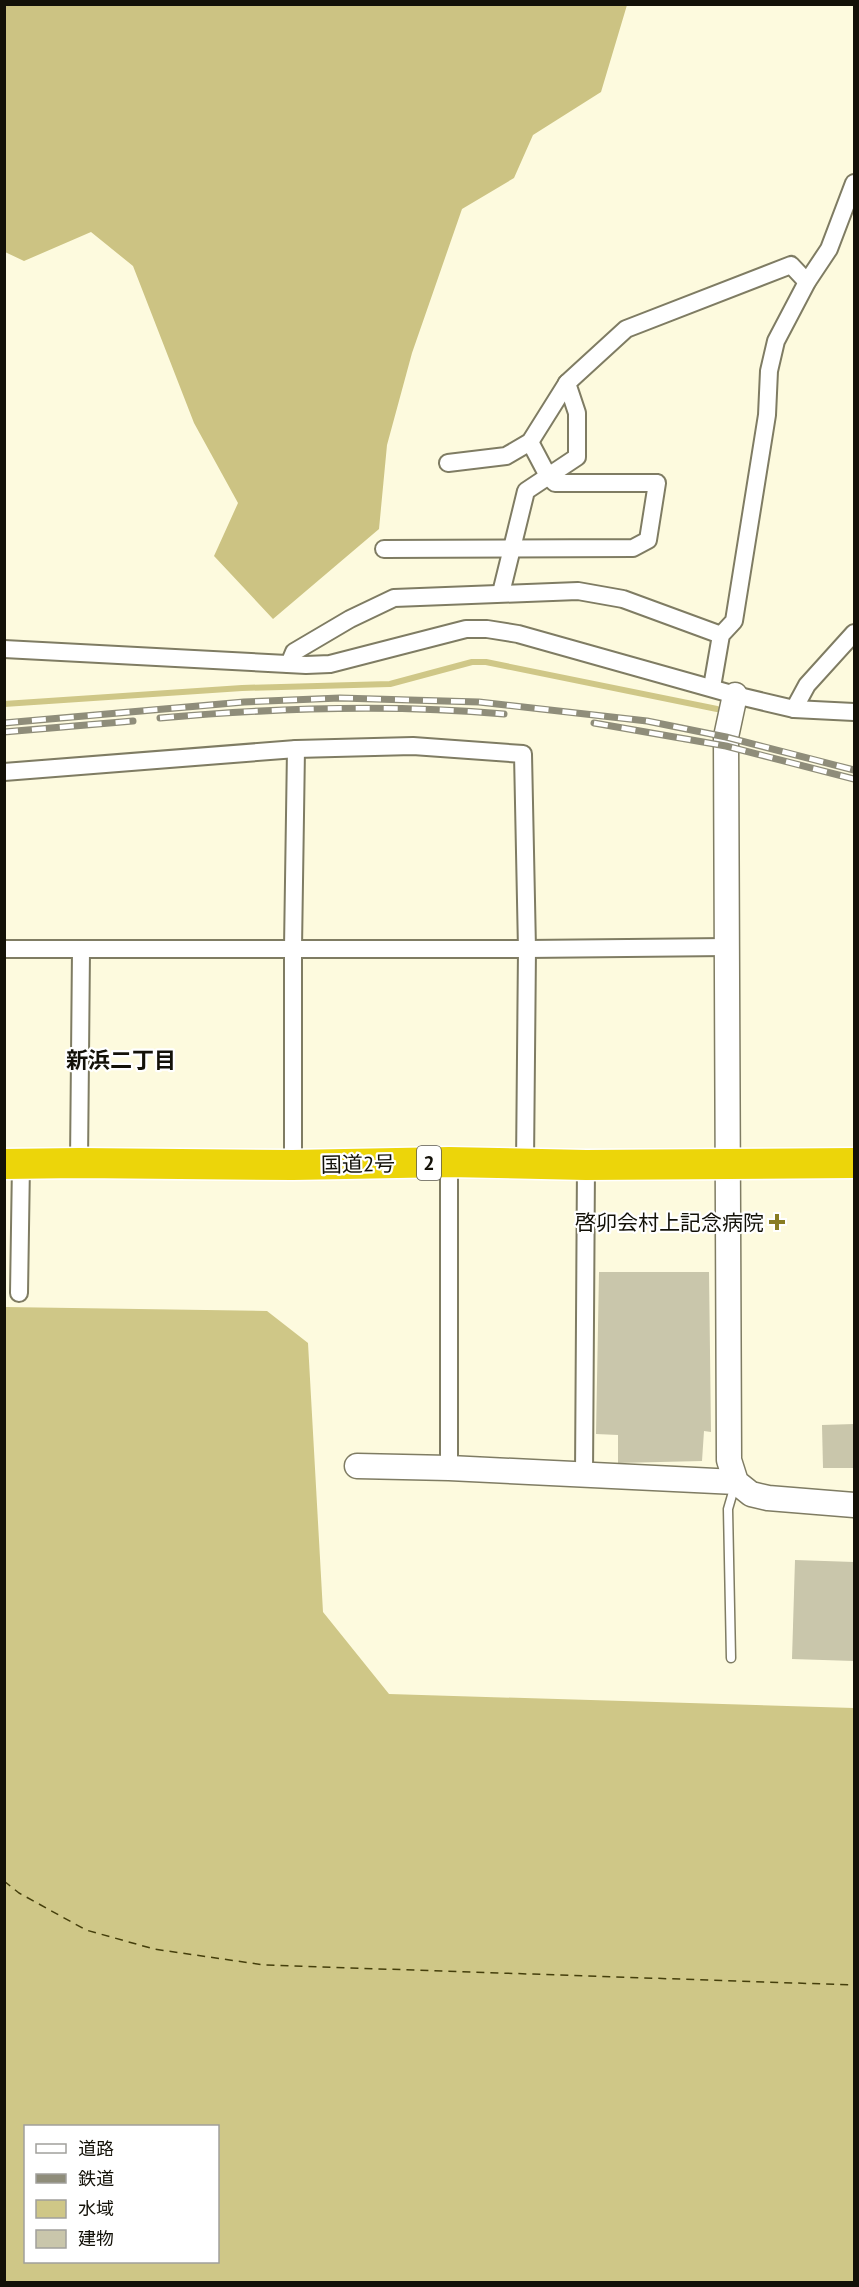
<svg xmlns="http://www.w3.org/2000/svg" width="859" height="2287" viewBox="0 0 859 2287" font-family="'PT Sans','Noto Sans JP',sans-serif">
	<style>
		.forest { fill: #ccc383 }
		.water { fill: #cfc787; fill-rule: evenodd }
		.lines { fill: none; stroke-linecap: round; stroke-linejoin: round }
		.stream { stroke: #cfc787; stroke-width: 6 }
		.ferry { stroke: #453f0c; stroke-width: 1.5; stroke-dasharray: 8 6; stroke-linecap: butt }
		.building { fill: #c9c6ab }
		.lane-casing { stroke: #7f7c63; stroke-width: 11 }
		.street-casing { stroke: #7f7c63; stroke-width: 20 }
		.secondary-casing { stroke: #7f7c63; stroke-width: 27 }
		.highway-casing { stroke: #fff; stroke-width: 33 }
		.lane { stroke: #fff; stroke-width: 8 }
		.street { stroke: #fff; stroke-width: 16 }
		.secondary { stroke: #fff; stroke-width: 24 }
		.highway { stroke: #ecd50a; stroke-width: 30 }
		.rail-casing { stroke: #8f8d7a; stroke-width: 7 }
		.rail { stroke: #fff; stroke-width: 4.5; stroke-dasharray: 14; stroke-linecap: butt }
		.poi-dot { fill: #887c22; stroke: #fff; stroke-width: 2 }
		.labels { text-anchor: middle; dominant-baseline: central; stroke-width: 4.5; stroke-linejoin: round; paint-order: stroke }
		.shield { fill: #fff; stroke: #5a5852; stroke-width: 1.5 }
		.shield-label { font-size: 20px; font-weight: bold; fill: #131108 }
		.street-label { font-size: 21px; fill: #131108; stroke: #fff }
		.poi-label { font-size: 21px; fill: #131108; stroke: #fff; text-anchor: end }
		.neighbourhood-label { font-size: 22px; font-weight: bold; fill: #131108; stroke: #fff }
	</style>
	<rect width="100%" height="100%" fill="#fdfade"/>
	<!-- forest -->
	<polygon class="forest" points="5,4 627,5 601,92 533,135 514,178 462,209 412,353 387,445 379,529 273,619 214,556 238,503 194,423 133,266 91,232 24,261 5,252"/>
	<!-- water -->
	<path class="water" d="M5 1307 267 1311 308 1343 323 1612 389 1694 854 1708V2282H5ZM26 2126H218V2262H26Z"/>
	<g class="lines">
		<!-- stream -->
		<polyline class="stream" points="4,704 242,688 390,684 472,662 486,662 717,709"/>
		<!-- ferry -->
		<polyline class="ferry" points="4,1881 19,1893 86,1930 154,1949 264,1965 854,1985"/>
	</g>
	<!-- building -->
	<g class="building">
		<polygon points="599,1272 709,1272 711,1432 704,1431 702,1461 618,1463 618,1435 596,1434"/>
		<polygon points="854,1424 854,1468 823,1468 822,1425"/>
		<polygon points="795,1560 854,1562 854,1661 792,1659"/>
	</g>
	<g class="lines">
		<defs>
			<polyline id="lane" points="731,1658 728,1509 735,1485"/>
			<g id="street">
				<polyline points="448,463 506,456 530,442 567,383"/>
				<polyline points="384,549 633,548 648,540 657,483 555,483 548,476 530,442"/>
				<polyline points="501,593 526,491 577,457 577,413 567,383 626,329 791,265 807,282"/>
				<polyline points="4,649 306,665 330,664 466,629 487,629 518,634 735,695 794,709 854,712"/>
				<polyline points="289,664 294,652 350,619 394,598 578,591 623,599 721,635"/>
				<polyline points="712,687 721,635 734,621 767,415 769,371 776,341 807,282 829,249 854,183"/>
				<polyline points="794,709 807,685 854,633"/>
				<polyline points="4,772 296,749 413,746 523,754 527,949 525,1164"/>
				<polyline points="4,949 527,949 727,947"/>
				<polyline points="79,1163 81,950"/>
				<polyline points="293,1165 293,948 296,749"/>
				<polyline points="19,1293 21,1164"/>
				<polyline points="449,1468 449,1162"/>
				<polyline points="584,1475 586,1165"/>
			</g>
			<g id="secondary">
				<polyline points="735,695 726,737 729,1460 736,1482 751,1494 768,1498 854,1505"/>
				<polyline points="357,1466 449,1468 736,1482"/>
			</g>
			<polyline id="highway" points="4,1164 79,1163 293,1165 449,1162 586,1165 854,1163"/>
		</defs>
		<!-- lane casing -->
		<use href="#lane" class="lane-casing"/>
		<!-- street casing -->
		<use href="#street" class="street-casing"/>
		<!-- secondary casing -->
		<use href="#secondary" class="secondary-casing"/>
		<!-- highway casing -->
		<use href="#highway" class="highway-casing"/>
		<!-- lane -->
		<use href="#lane" class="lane"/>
		<!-- street -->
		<use href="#street" class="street"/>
		<!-- secondary -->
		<use href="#secondary" class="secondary"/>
		<!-- highway -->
		<use href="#highway" class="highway"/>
		<defs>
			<g id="rail">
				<path d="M160 718C274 708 390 704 504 714"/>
				<polyline points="4,723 244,702 340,698 479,702 647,721 726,737 854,770"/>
				<polyline points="594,723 726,746 854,779"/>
				<polyline points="4,732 133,721"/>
			</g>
		</defs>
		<!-- rail casing -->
		<use href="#rail" class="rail-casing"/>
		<!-- rail -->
		<use href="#rail" class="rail"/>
	</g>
	<!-- markers -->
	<path class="poi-dot" d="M774 1213h6v6h6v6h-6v6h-6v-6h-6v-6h6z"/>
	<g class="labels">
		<!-- shield labels -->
		<rect class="shield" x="417" y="1146" width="24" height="34" rx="4.5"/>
		<g class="shield-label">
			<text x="429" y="1163">2</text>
		</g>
		<!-- street labels -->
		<g class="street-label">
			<text transform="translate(358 1164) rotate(-1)">国道2号</text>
		</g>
		<!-- poi labels -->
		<g class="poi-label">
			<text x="764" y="1222">啓卯会村上記念病院</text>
		</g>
		<!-- neighbourhood labels -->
		<g class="neighbourhood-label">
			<text x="121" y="1060">新浜二丁目</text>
		</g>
	</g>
	<!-- border -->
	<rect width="859" height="2287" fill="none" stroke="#131108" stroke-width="12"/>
	<!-- legend -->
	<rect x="24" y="2125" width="195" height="138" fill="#ffffff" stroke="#a1a09c" stroke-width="1.5"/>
	<rect x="36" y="2144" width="30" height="9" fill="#ffffff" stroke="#a1a09c" stroke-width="1.5"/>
	<text x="78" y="2155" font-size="18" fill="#131108">道路</text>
	<rect x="36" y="2174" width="30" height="9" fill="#8f8d7a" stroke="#a1a09c" stroke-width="1.5"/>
	<text x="78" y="2185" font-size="18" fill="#131108">鉄道</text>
	<rect x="36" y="2200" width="30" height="18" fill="#cfc787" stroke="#a1a09c" stroke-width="1.5"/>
	<text x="78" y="2215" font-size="18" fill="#131108">水域</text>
	<rect x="36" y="2230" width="30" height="18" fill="#c9c6ab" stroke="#a1a09c" stroke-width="1.5"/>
	<text x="78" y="2245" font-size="18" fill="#131108">建物</text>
</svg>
